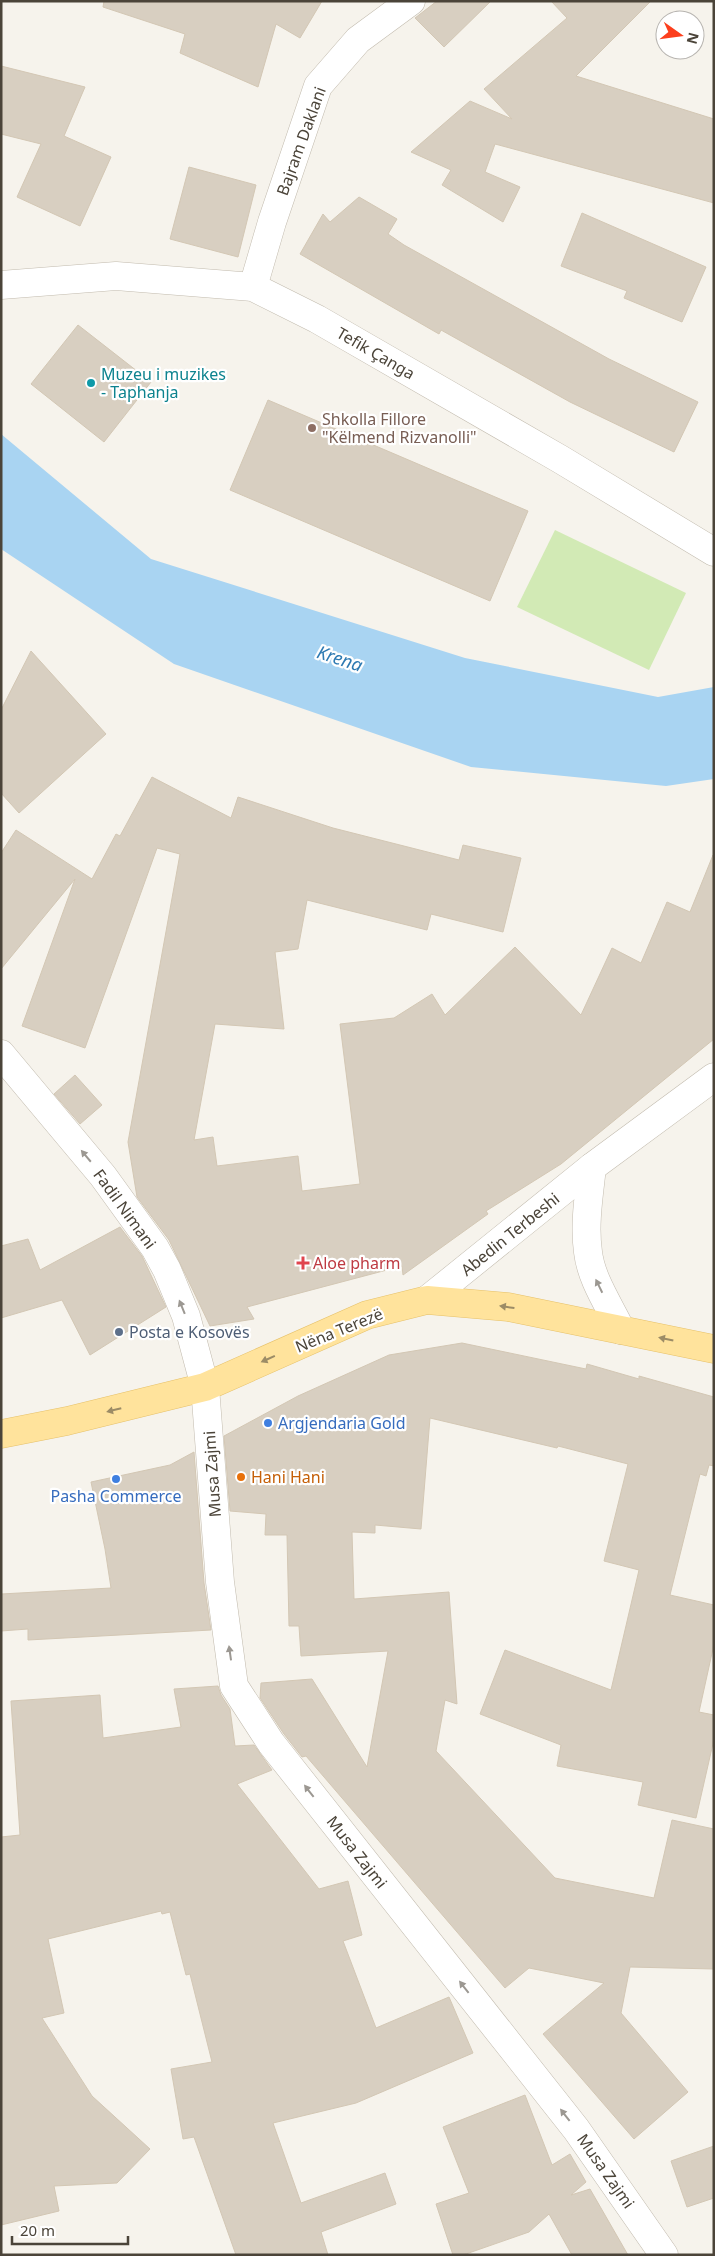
<svg xmlns="http://www.w3.org/2000/svg" width="715" height="2256" viewBox="0 0 715 2256" font-family="'Noto Sans',sans-serif">
	<style>
		.green { fill: #d2eab5 }
		.water { fill: #a9d4f2 }
		.building { fill: #d8cfc1; stroke: #d3c7b4 }
		.lines { fill: none; stroke-linecap: round; stroke-linejoin: round }
		.minor-casing { stroke: #c2bbae; stroke-width: 29 }
		.major-casing { stroke: #e6c16a; stroke-width: 29 }
		.minor { stroke: #fff; stroke-width: 28 }
		.major { stroke: #ffe39c; stroke-width: 28 }
		.oneway { fill: #9c9892 }
		.oneway2 { fill: #9c8c66 }
		.culture-dot { fill: #0f9aa8; stroke: #fff; stroke-width: 2 }
		.education-dot { fill: #8d6e63; stroke: #fff; stroke-width: 2 }
		.health-dot { fill: #e0444e; stroke: #fff; stroke-width: 2 }
		.service-dot { fill: #5c6f8a; stroke: #fff; stroke-width: 2 }
		.shop-dot { fill: #3f7fe0; stroke: #fff; stroke-width: 2 }
		.food-dot { fill: #e8710a; stroke: #fff; stroke-width: 2 }
		.labels { text-anchor: middle; dominant-baseline: central; stroke-width: 4.5; stroke-linejoin: round; paint-order: stroke }
		.street-label { font-size: 16px; fill: #4b4439; stroke: #fff }
		.culture-label { font-size: 16px; fill: #0d838f; stroke: #fff; text-anchor: start }
		.education-label { font-size: 16px; fill: #785e54; stroke: #fff; text-anchor: start }
		.health-label { font-size: 16px; fill: #be3a42; stroke: #fff; text-anchor: start }
		.service-label { font-size: 16px; fill: #4e5e75; stroke: #fff; text-anchor: start }
		.shop-label { font-size: 16px; fill: #366cbe; stroke: #fff; text-anchor: start }
		.food-label { font-size: 16px; fill: #c56008; stroke: #fff; text-anchor: start }
		.water-label { font-size: 18px; font-style: italic; fill: #2e7ab2; stroke: #fff }
	</style>
	<rect width="100%" height="100%" fill="#f6f3ec"/>
	<!-- green -->
	<polygon class="green" points="555,530 686,593 649,670 517,607"/>
	<!-- water -->
	<polygon class="water" points="1,434 151,559 465,658 658,697 714,687 714,779 666,786 471,767 174,664 1,549"/>
	<!-- building -->
	<g class="building">
		<polygon points="104,1 322,1 300,38 276,24 258,87 180,53 185,34 103,7"/>
		<polygon points="437,1 491,1 444,47 415,18"/>
		<polygon points="551,1 651,1 576,76 714,119 714,203 495,144 485,172 520,187 503,222 442,185 451,170 411,152 470,101 512,119 484,89 567,18"/>
		<polygon points="1,66 85,87 64,136 111,157 80,226 17,197 41,144 1,134"/>
		<polygon points="189,167 256,185 238,257 170,239"/>
		<polygon points="359,197 397,219 388,234 404,245 609,359 698,402 674,452 570,402 441,330 439,334 300,254 323,214 330,222"/>
		<polygon points="582,213 706,267 682,322 624,298 627,291 561,266"/>
		<polygon points="78,325 151,382 104,442 31,384"/>
		<polygon points="268,400 528,511 490,601 230,490"/>
		<polygon points="31,651 106,734 19,813 1,793 1,710"/>
		<polygon points="152,777 231,818 238,797 333,828 459,860 463,845 521,858 503,932 431,914 427,930 307,900 298,949 275,952 284,1029 215,1024 194,1140 213,1137 217,1166 298,1156 302,1191 360,1184 340,1024 394,1018 432,994 445,1015 515,947 581,1015 612,948 641,963 667,902 690,912 713,855 714,1039 561,1164 486,1211 488,1214 403,1275 402,1266 247,1307 254,1319 210,1326 169,1240 137,1197 128,1142 180,854 157,848 85,1048 22,1026 75,879 1,969 1,853 16,830 92,879 116,834 120,836"/>
		<polygon points="75,1075 102,1105 80,1124 54,1094"/>
		<polygon points="120,1227 142,1256 166,1307 90,1355 62,1300 1,1318 1,1246 28,1239 40,1270"/>
		<polygon points="462,1343 586,1369 587,1364 639,1379 639,1376 714,1397 714,1466 709,1465 706,1476 700,1474 670,1595 714,1605 714,1644 699,1712 714,1715 714,1739 696,1818 638,1805 643,1782 557,1766 561,1745 480,1714 505,1650 611,1690 639,1570 604,1561 628,1464 558,1446 557,1448 430,1418 421,1529 375,1525 375,1533 352,1532 354,1599 449,1592 457,1704 445,1700 436,1751 555,1878 654,1898 672,1820 714,1829 714,1969 630,1967 621,2013 688,2092 634,2139 543,2034 604,1983 529,1968 505,1988 306,1756 302,1757 284,1734 260,1698 261,1683 312,1679 367,1767 388,1651 301,1656 299,1626 289,1626 287,1535 265,1535 266,1514 230,1511 224,1436 298,1396 389,1355"/>
		<polygon points="194,1452 204,1583 211,1630 28,1640 28,1629 1,1631 1,1594 111,1588 105,1549 91,1482 170,1465"/>
		<polygon points="218,1686 221,1695 230,1709 235,1746 254,1745 272,1770 237,1784 319,1889 348,1881 362,1935 343,1941 376,2028 449,1997 473,2053 356,2103 273,2123 301,2203 385,2173 396,2204 321,2232 328,2255 236,2255 194,2137 183,2139 171,2069 212,2062 190,1974 186,1975 170,1912 162,1914 161,1911 48,1939 64,2013 42,2018 92,2096 150,2149 117,2183 54,2186 59,2211 1,2225 1,1837 20,1835 11,1701 100,1695 103,1738 181,1727 174,1689"/>
		<polygon points="525,2095 552,2165 570,2154 586,2182 571,2195 590,2189 628,2255 572,2255 549,2214 529,2232 463,2255 453,2255 436,2204 469,2193 443,2127"/>
		<polygon points="714,2146 714,2198 687,2207 671,2161"/>
	</g>
	<g class="lines">
		<defs>
			<g id="minor">
				<polyline points="1,285 116,276 253,287 317,319 560,459 714,552"/>
				<polyline points="253,287 272,222 318,86 358,40 411,1"/>
				<polyline points="1,1054 103,1176 155,1248 167,1270 186,1316 205,1387 220,1582 234,1686 271,1743 576,2129 664,2255"/>
				<path d="M592 1167C589 1195 584 1224 588 1252 591 1279 609 1305 621 1330"/>
				<polyline points="427,1300 592,1167 714,1077"/>
			</g>
			<polyline id="major" points="1,1434 67,1421 205,1387 367,1315 427,1300 508,1307 714,1349"/>
		</defs>
		<!-- minor casing -->
		<use href="#minor" class="minor-casing"/>
		<!-- major casing -->
		<use href="#major" class="major-casing"/>
		<!-- minor -->
		<use href="#minor" class="minor"/>
		<!-- major -->
		<use href="#major" class="major"/>
	</g>
	<!-- one-way arrows -->
	<defs><path id="oneway-solid" d="M-6-.8H1V-3.2L6.5 0L1 3.2V.8H-6Z" transform="scale(1.25)"/></defs>
	<g class="oneway">
		<use href="#oneway-solid" transform="translate(86 1156) rotate(-130)"/>
		<use href="#oneway-solid" transform="translate(599 1286) rotate(-116)"/>
		<use href="#oneway-solid" transform="translate(182 1307) rotate(-112)"/>
		<use href="#oneway-solid" transform="translate(230 1653) rotate(-98)"/>
		<use href="#oneway-solid" transform="translate(309 1791) rotate(-128)"/>
		<use href="#oneway-solid" transform="translate(464 1987) rotate(-128)"/>
		<use href="#oneway-solid" transform="translate(565 2115) rotate(-128)"/>
	</g>
	<g class="oneway2">
		<use href="#oneway-solid" transform="translate(507 1307) rotate(-172)"/>
		<use href="#oneway-solid" transform="translate(666 1339) rotate(-168)"/>
		<use href="#oneway-solid" transform="translate(268 1359) rotate(156)"/>
		<use href="#oneway-solid" transform="translate(114 1410) rotate(166)"/>
	</g>
	<!-- markers -->
	<circle class="culture-dot" cx="91" cy="383" r="5"/>
	<circle class="education-dot" cx="312" cy="428" r="5"/>
	<path class="health-dot" d="M300.5 1255.5h5v5h5v5h-5v5h-5v-5h-5v-5h5z"/>
	<circle class="service-dot" cx="119" cy="1332" r="5"/>
	<g class="shop-dot">
		<circle cx="268" cy="1423" r="5"/>
		<circle cx="116" cy="1479" r="5"/>
	</g>
	<circle class="food-dot" cx="241" cy="1477" r="5"/>
	<g class="labels">
		<!-- street labels -->
		<g class="street-label">
			<text transform="translate(301 141) rotate(-70)">Bajram Daklani</text>
			<text transform="translate(376 353) rotate(30)">Tefik Çanga</text>
			<text transform="translate(125 1209) rotate(54)">Fadil Nimani</text>
			<text transform="translate(510 1234) rotate(-39)">Abedin Terbeshi</text>
			<text transform="translate(339 1330) rotate(-22)">Nëna Terezë</text>
			<text transform="translate(212 1474) rotate(-94)">Musa Zajmi</text>
			<text transform="translate(357 1852) rotate(52)">Musa Zajmi</text>
			<text transform="translate(606 2171) rotate(55)">Musa Zajmi</text>
		</g>
		<!-- culture labels -->
		<g class="culture-label">
			<text x="101" y="374">Muzeu i muzikes<tspan x="101" dy="18">- Taphanja</tspan></text>
		</g>
		<!-- education labels -->
		<g class="education-label">
			<text x="322" y="419">Shkolla Fillore<tspan x="322" dy="18">"Këlmend Rizvanolli"</tspan></text>
		</g>
		<!-- health labels -->
		<g class="health-label">
			<text x="313" y="1263">Aloe pharm</text>
		</g>
		<!-- service labels -->
		<g class="service-label">
			<text x="129" y="1332">Posta e Kosovës</text>
		</g>
		<!-- shop labels -->
		<g class="shop-label">
			<text x="278" y="1423">Argjendaria Gold</text>
			<text x="116" y="1496" text-anchor="middle">Pasha Commerce</text>
		</g>
		<!-- food labels -->
		<g class="food-label">
			<text x="251" y="1477">Hani Hani</text>
		</g>
		<!-- water labels -->
		<g class="water-label">
			<text transform="translate(340 658) rotate(18)">Krena</text>
		</g>
	</g>
	<!-- border -->
	<rect width="715" height="2256" fill="none" stroke="#4b4439" stroke-width="5"/>
	<!-- north arrow -->
	<g transform="translate(680 35) rotate(104)"><circle r="24" fill="#ffffff" stroke="#b7b4b0"/>
	<path d="M0-4L9 19L0 12L-9 19Z" fill="#fc3f1d"/>
	<text y="-8" font-size="14" font-weight="bold" text-anchor="middle" fill="#4b4439">N</text>
	</g>
	<!-- scale -->
	<path d="M12 2236v8h116v-8" fill="none" stroke="#4b4439" stroke-width="2.5"/>
	<text x="20" y="2236" font-size="15" fill="#4b4439" stroke="#ffffff" stroke-width="4" paint-order="stroke">20 m</text>
</svg>
